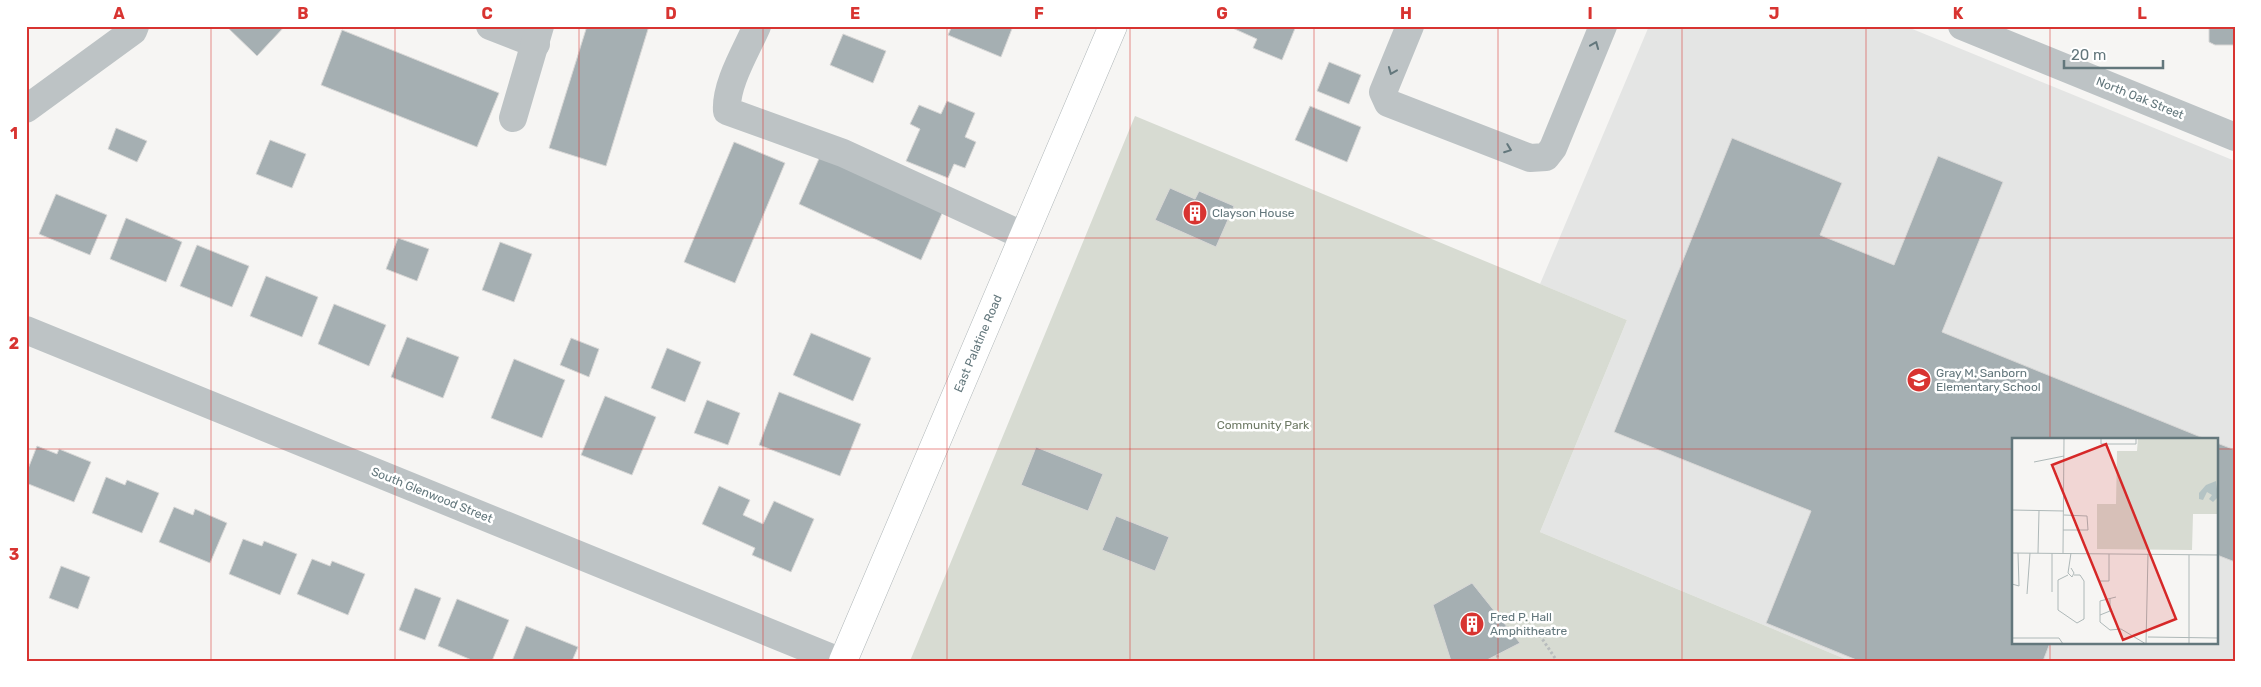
<svg xmlns="http://www.w3.org/2000/svg" width="2261" height="687" viewBox="0 0 2261 687" font-family="Rubik,sans-serif">
	<style>
		.built { fill: #e4e5e4; fill-rule: evenodd }
		.green { fill: #d7dbd2 }
		.building { fill: #a5afb2; stroke: #d8d7d6 }
		.lines { fill: none; stroke-linecap: round; stroke-linejoin: round }
		.major-casing { stroke: #afb6b8; stroke-width: 29 }
		.path { stroke: #b8bcbd; stroke-width: 3; stroke-dasharray: 2.5 2.5; stroke-linecap: butt }
		.minor { stroke: #bdc3c5; stroke-width: 28 }
		.major { stroke: #fff; stroke-width: 28 }
		.oneway { stroke: #63777c }
		.grid { fill: none; stroke: #d83431; stroke-width: 1; stroke-opacity: 0.55 }
		.labels { text-anchor: middle; dominant-baseline: central; stroke-width: 5; stroke-linejoin: round; paint-order: stroke }
		.street-label { font-size: 12px; fill: #63777c; stroke: #fff }
		.poi-label { font-size: 12px; fill: #63777c; stroke: #fff; text-anchor: start }
		.park-label { font-size: 12px; fill: #6e7a65; stroke: #fff }
		.inset-road { fill: none; stroke: #aeb8b8; stroke-width: 1 }
		.view { fill: #d62828; fill-opacity: 0.15; stroke: #d62828; stroke-width: 2.5 }
		.inset-edge { fill: none; stroke: #63777c; stroke-width: 2.5 }
		.neatline { fill: none; stroke: #d83431; stroke-width: 2 }
		.grid-label { font-size: 16px; text-anchor: middle; font-weight: bold; fill: #d83431 }
	</style>
	<rect width="100%" height="100%" fill="#f6f5f3"/>
	<!-- built -->
	<path class="built" d="M1649 26H1905L2235 161V661H1850L1540 532 1627 320 1540 284ZM2014 440H2217V643H2014Z"/>
	<!-- green -->
	<polygon class="green" points="1135,116 1627,320 1540,532 1850,661 910,661"/>
	<!-- building -->
	<g class="building">
		<polygon points="226,26 285,26 257,56"/>
		<polygon points="587,26 649,26 606,166 549,148"/>
		<polygon points="952,26 1013,26 1001,57 948,35"/>
		<polygon points="1228,26 1296,26 1282,60 1253,48 1257,39"/>
		<polygon points="2205,26 2235,26 2235,45 2215,45 2209,42 2209,28"/>
		<polygon points="342,30 499,93 477,147 321,85"/>
		<polygon points="843,34 886,51 873,83 830,65"/>
		<polygon points="1329,62 1361,75 1349,104 1317,91"/>
		<polygon points="947,101 975,113 965,137 976,142 965,168 954,164 948,178 906,161 920,129 910,124 919,105 941,114"/>
		<polygon points="1310,106 1361,127 1347,162 1295,140"/>
		<polygon points="116,128 147,141 137,162 108,149"/>
		<polygon points="1732,138 1842,183 1820,235 1894,265 1938,156 2003,182 1942,332 2208,440 2014,440 2014,643 2050,643 2043,661 1859,661 1766,623 1811,511 1614,432"/>
		<polygon points="270,140 306,154 292,188 256,174"/>
		<polygon points="734,142 785,163 735,283 684,262"/>
		<polygon points="821,154 944,209 921,260 799,204"/>
		<polygon points="1170,188 1195,199 1199,191 1234,206 1216,247 1155,220"/>
		<polygon points="56,194 107,215 90,255 39,234"/>
		<polygon points="126,218 182,242 166,282 110,259"/>
		<polygon points="398,238 429,249 417,281 386,269"/>
		<polygon points="500,242 532,254 514,302 482,290"/>
		<polygon points="197,245 249,266 232,307 180,286"/>
		<polygon points="266,276 318,297 302,337 250,316"/>
		<polygon points="334,304 386,325 369,366 318,344"/>
		<polygon points="811,333 871,358 853,401 793,375"/>
		<polygon points="407,337 459,357 443,398 391,377"/>
		<polygon points="571,338 599,349 589,377 560,365"/>
		<polygon points="667,348 701,362 685,402 651,388"/>
		<polygon points="514,359 565,380 542,438 491,418"/>
		<polygon points="779,392 861,424 840,476 759,445"/>
		<polygon points="605,396 656,417 632,475 581,455"/>
		<polygon points="707,400 740,413 728,445 694,433"/>
		<polygon points="2217,443 2235,450 2235,562 2217,555"/>
		<polygon points="37,446 57,454 59,449 91,462 74,502 26,483 26,474"/>
		<polygon points="1036,447 1103,474 1088,511 1021,485"/>
		<polygon points="106,477 125,485 127,480 159,493 142,533 92,513"/>
		<polygon points="719,486 750,500 743,515 763,524 774,501 814,519 791,572 752,555 755,548 702,524"/>
		<polygon points="174,507 193,515 195,509 227,523 210,563 159,542"/>
		<polygon points="1116,516 1169,537 1155,571 1102,550"/>
		<polygon points="243,539 262,546 264,541 297,554 280,595 229,574"/>
		<polygon points="312,559 330,566 332,561 365,574 348,615 297,594"/>
		<polygon points="61,566 90,577 78,609 49,598"/>
		<polygon points="1472,583 1520,643 1485,661 1451,661 1433,605"/>
		<polygon points="415,588 441,598 425,640 399,630"/>
		<polygon points="457,599 509,620 492,661 474,661 438,646"/>
		<polygon points="526,626 578,647 572,661 512,661"/>
	</g>
	<g class="lines">
		<defs>
			<g id="major">
				<path id="s1" d="M843 661 1113 26"/>
			</g>
		</defs>
		<!-- major casing -->
		<use href="#major" class="major-casing"/>
		<!-- path -->
		<g class="path">
			<polyline points="1537,631 1557,661"/>
			<polyline points="1497,655 1499,661"/>
		</g>
		<!-- minor -->
		<g class="minor">
			<polyline points="490,26 536,44"/>
			<path d="M757 26C746 51 725 85 727 111L843 153 1024 236"/>
			<polyline points="1410,26 1383,92 1388,103 1530,158 1546,157 1553,148 1603,26"/>
			<polyline points="1962,26 2235,137"/>
			<polyline points="26,109 133,31 135,26"/>
			<polyline points="513,118 540,26"/>
			<polyline points="26,330 839,661"/>
		</g>
		<!-- major -->
		<use href="#major" class="major"/>
	</g>
	<!-- one-way arrows -->
	<defs><path id="oneway-chevron" d="M-2-3.5L2.5 0L-2 3.5" fill="none" stroke-width="1.6" stroke-linecap="round" stroke-linejoin="round" transform="scale(1.25)"/></defs>
	<g class="oneway">
		<use href="#oneway-chevron" transform="translate(1595 45) rotate(-68)"/>
		<use href="#oneway-chevron" transform="translate(1392 71) rotate(112)"/>
		<use href="#oneway-chevron" transform="translate(1508 149) rotate(21)"/>
	</g>
	<!-- grid -->
	<path class="grid" d="M211 26V661M395 26V661M579 26V661M763 26V661M947 26V661M1130 26V661M1314 26V661M1498 26V661M1682 26V661M1866 26V661M2050 26V440M26 238H2235M26 449H2014M2217 449H2235M2050 643V661"/>
	<!-- icons -->
	<defs>
		<symbol id="building-disc" viewBox="-11 -11 22 22"><circle r="9.5" fill="#d83431" stroke="#fff"/><path d="M-4-6H4V6H1V3H-1V6H-4ZM-2.5-4.3h1.7v1.8h-1.7ZM.8-4.3h1.7v1.8H.8ZM-2.5-1h1.7V.8h-1.7ZM.8-1h1.7V.8H.8Z" fill="#fff"/></symbol>
		<symbol id="school-disc" viewBox="-11 -11 22 22"><circle r="9.5" fill="#d83431" stroke="#fff"/><path d="M0-5L7-2L0 1L-7-2ZM-4 1L0 2.5L4 1V4Q0 6-4 4Z" fill="#fff"/></symbol>
	</defs>
	<g fill-rule="evenodd">
		<use href="#building-disc" x="1181" y="199" width="28" height="28"/>
		<use href="#school-disc" x="1905" y="366" width="28" height="28"/>
		<use href="#building-disc" x="1458" y="610" width="28" height="28"/>
	</g>
	<g class="labels">
		<!-- street labels -->
		<g class="street-label">
			<text transform="translate(2140 98) rotate(22)">North Oak Street</text>
			<text stroke="none"><textPath href="#s1" startOffset="345">East Palatine Road</textPath></text>
			<text transform="translate(432 495) rotate(22)">South Glenwood Street</text>
		</g>
		<!-- poi labels -->
		<g class="poi-label">
			<text x="1212" y="213">Clayson House</text>
			<text x="1936" y="373">Gray M. Sanborn<tspan x="1936" dy="14">Elementary School</tspan></text>
			<text x="1490" y="617">Fred P. Hall<tspan x="1490" dy="14">Amphitheatre</tspan></text>
		</g>
		<!-- park labels -->
		<g class="park-label">
			<text x="1263" y="425">Community Park</text>
		</g>
	</g>
	<!-- overview -->
	<g transform="translate(2012 438)">
		<rect width="206" height="206" fill="#f6f5f3"/>
		<path d="M126 0H206V76H181L180 112 85 111V66H104L105 13H125Z" fill="#d7dbd2"/>
		<path d="M204 43 206 59 201 64 197 61 200 57 195 54 191 62 187 61V55L194 47Z" fill="#b4c3c4"/>
		<path class="inset-road" d="M89 0V6H124V0M22 24 52 18M0 72 52 73M51 92H76L75 78 52 77M0 115 207 117M26 115 27 73M51 115 52 0M59 115 56 135 60 139 62 135 59 130M56 137 46 142V172L65 185 72 181V143L68 137H62M88 143H97V116M0 146 7 148 6 115M40 154V115M15 156 18 115M104 159 88 163V184L98 192 109 191 134 206M88 177 98 173V160M136 199 207 200M0 200H47L51 206M134 206 136 116M177 206V117"/>
		<path class="view" d="M94 6 164 181 111 202 40 27Z"/>
		<rect width="206" height="206" class="inset-edge"/>
	</g>
	<!-- border -->
	<rect width="2261" height="687" fill="none" stroke="#ffffff" stroke-width="55"/>
	<!-- scale -->
	<path d="M2064 60v8h99v-8" fill="none" stroke="#63777c" stroke-width="2.5"/>
	<text x="2071" y="60" font-size="15" fill="#63777c" stroke="#ffffff" stroke-width="4" paint-order="stroke">20 m</text>
	<rect x="28" y="28" width="2206" height="632" class="neatline"/>
	<g class="grid-label">
		<text x="119" y="19">A</text>
		<text x="303" y="19">B</text>
		<text x="487" y="19">C</text>
		<text x="671" y="19">D</text>
		<text x="855" y="19">E</text>
		<text x="1039" y="19">F</text>
		<text x="1222" y="19">G</text>
		<text x="1406" y="19">H</text>
		<text x="1590" y="19">I</text>
		<text x="1774" y="19">J</text>
		<text x="1958" y="19">K</text>
		<text x="2142" y="19">L</text>
		<text x="14" y="139">1</text>
		<text x="14" y="349">2</text>
		<text x="14" y="560">3</text>
	</g>
</svg>
